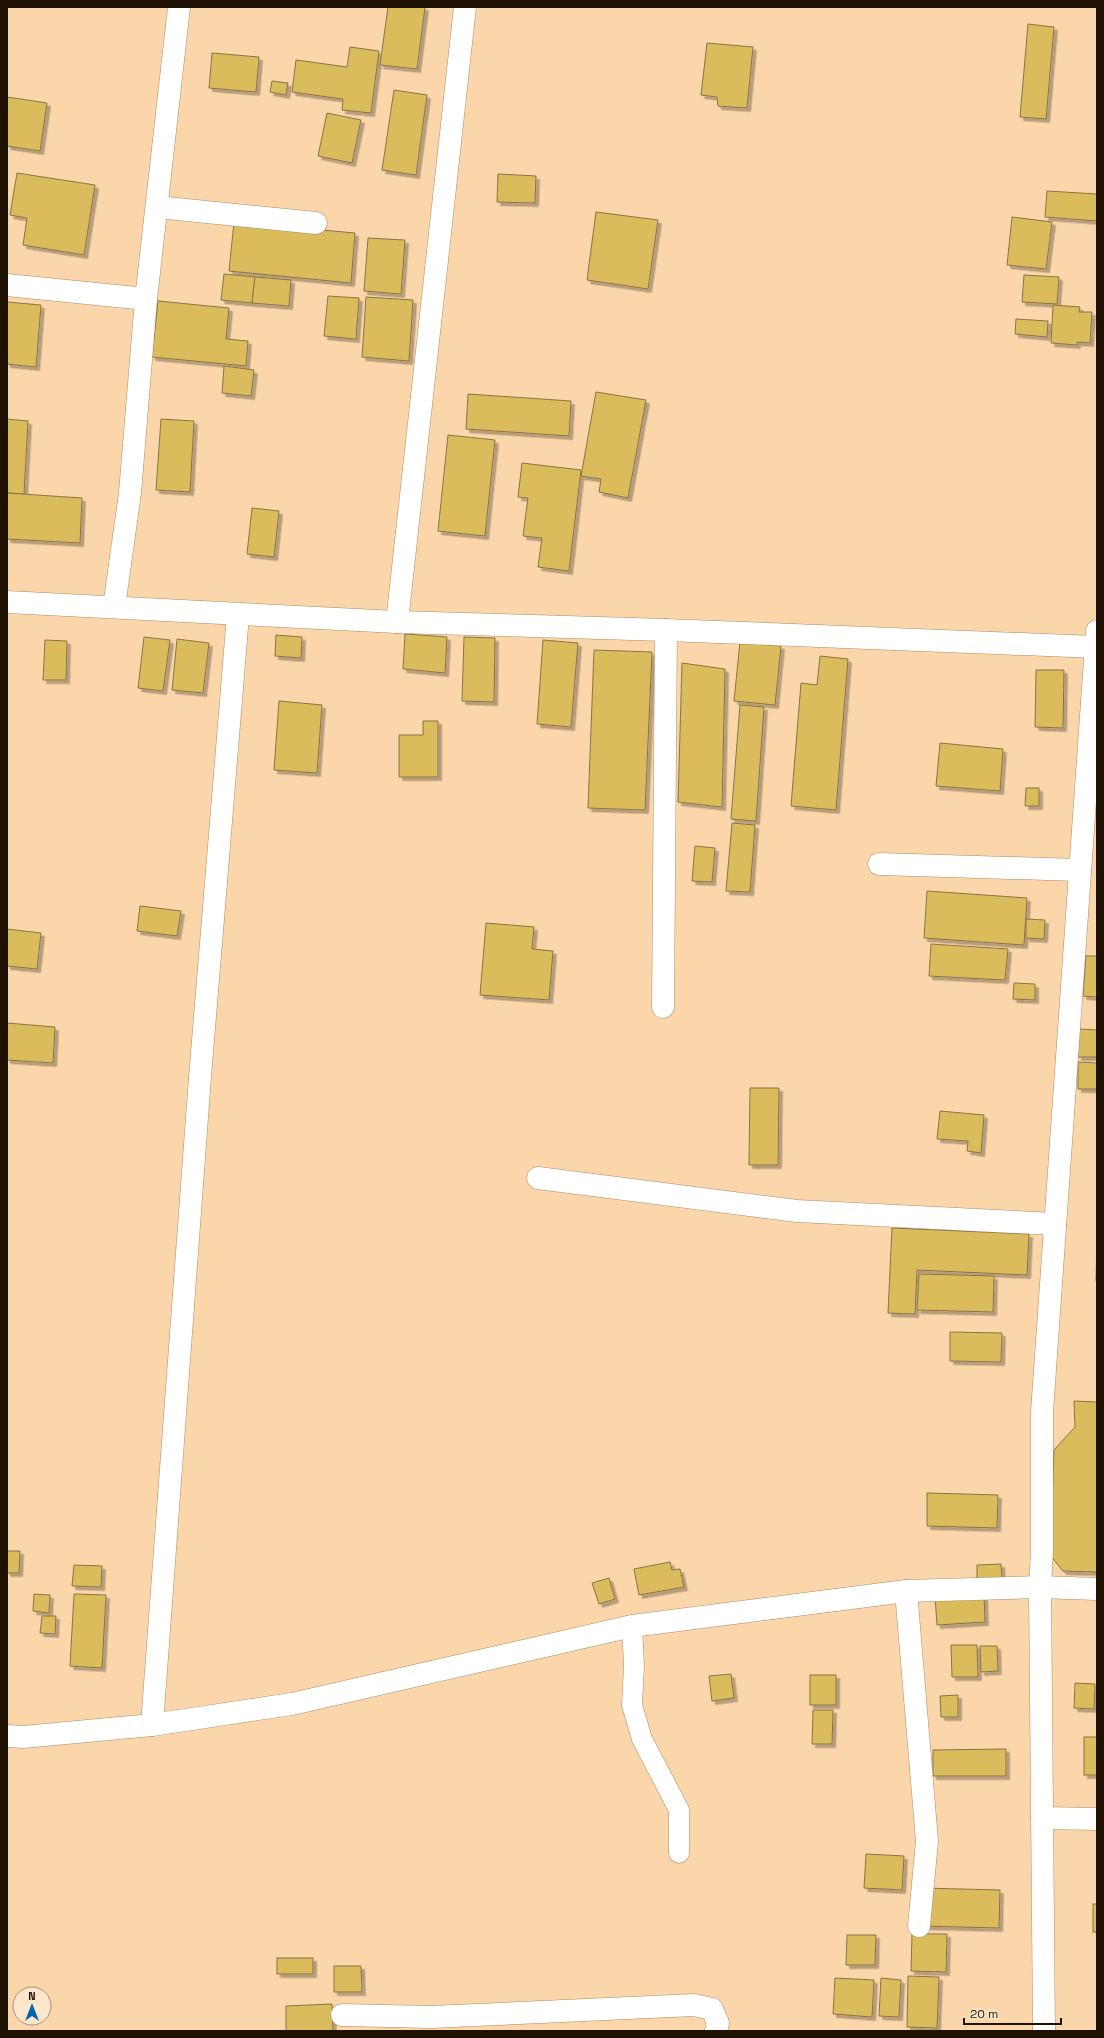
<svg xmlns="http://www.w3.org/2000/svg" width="1104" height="2038" viewBox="0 0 1104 2038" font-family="'Space Grotesk',sans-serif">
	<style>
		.building { fill: #dbbc5c; stroke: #867544; filter: url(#shadow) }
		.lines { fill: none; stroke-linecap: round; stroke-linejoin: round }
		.lane-casing { stroke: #ae8c62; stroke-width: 21 }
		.street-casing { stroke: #ae8c62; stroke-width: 23 }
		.secondary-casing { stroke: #ae8c62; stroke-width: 23 }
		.lane { stroke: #fff; stroke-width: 20 }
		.street { stroke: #fff; stroke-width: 22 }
		.secondary { stroke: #fff; stroke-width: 22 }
	</style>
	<defs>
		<filter id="shadow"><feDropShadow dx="3.5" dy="3.5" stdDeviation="0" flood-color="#0004"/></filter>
	</defs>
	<rect width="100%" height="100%" fill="#fbd6aa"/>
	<!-- building -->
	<g class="building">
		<polygon points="388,7 425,7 417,69 380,65"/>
		<polygon points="1028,24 1054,27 1046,119 1020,117"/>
		<polygon points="707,43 753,47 747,108 718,106 717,97 701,95"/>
		<polygon points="350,47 379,51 371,113 342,110 343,99 292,92 296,60 347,67"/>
		<polygon points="212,53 259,57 256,92 209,88"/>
		<polygon points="272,81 288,83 286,95 270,92"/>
		<polygon points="394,90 427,95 416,175 382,170"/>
		<polygon points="7,97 47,103 40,151 7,146"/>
		<polygon points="327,113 361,120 352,163 318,156"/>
		<polygon points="17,173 95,185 84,255 23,245 27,218 10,215"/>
		<polygon points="498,174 536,176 535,203 497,202"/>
		<polygon points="1047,191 1097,194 1097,221 1045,217"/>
		<polygon points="596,212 658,220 648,289 587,280"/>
		<polygon points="1012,217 1052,222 1046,269 1007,265"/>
		<polygon points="234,222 355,233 351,283 229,271"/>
		<polygon points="368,238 405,240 401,294 364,291"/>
		<polygon points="224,274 255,277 252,303 221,300"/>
		<polygon points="1024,275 1059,277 1057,304 1022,302"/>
		<polygon points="255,277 291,280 289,306 252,303"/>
		<polygon points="328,296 359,298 356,339 324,336"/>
		<polygon points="366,297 413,300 409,361 362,357"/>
		<polygon points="158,301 229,308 226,339 248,341 246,366 152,357"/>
		<polygon points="7,302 41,305 36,367 7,364"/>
		<polygon points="1053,305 1080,307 1079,312 1092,312 1090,343 1077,342 1077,345 1051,343"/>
		<polygon points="1016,319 1048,321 1047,337 1015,334"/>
		<polygon points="224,366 254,370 251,396 222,393"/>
		<polygon points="596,392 646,400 628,498 599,492 601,479 581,476"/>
		<polygon points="468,394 571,401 569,436 466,429"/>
		<polygon points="7,419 28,421 24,494 7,493"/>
		<polygon points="161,419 194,421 190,492 156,490"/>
		<polygon points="448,435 495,440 485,536 438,531"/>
		<polygon points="522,463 581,470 569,571 538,567 542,538 523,536 528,498 518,497"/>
		<polygon points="7,493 82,498 80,543 7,539"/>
		<polygon points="252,508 279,511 274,557 247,554"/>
		<polygon points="405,634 447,637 445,673 403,669"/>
		<polygon points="276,635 302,637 301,658 275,656"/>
		<polygon points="144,637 170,640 163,691 138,688"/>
		<polygon points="464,637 495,638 494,702 462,701"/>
		<polygon points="177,639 209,643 203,693 172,690"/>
		<polygon points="45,640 67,641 66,680 43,680"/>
		<polygon points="543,640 578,643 571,727 537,724"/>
		<polygon points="740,642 781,646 775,705 734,701"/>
		<polygon points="594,650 652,652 645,810 588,808"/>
		<polygon points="820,656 848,659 836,810 791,806 801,683 817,685"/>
		<polygon points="682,663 725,669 722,807 678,802"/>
		<polygon points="1036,670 1064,670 1063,728 1035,727"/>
		<polygon points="279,701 322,705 317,773 274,770"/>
		<polygon points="740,705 764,707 756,821 731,819"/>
		<polygon points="423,721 438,721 438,777 399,777 399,735 423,735"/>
		<polygon points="940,743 1003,749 1000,791 936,786"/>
		<polygon points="1026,788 1039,788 1039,806 1025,806"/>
		<polygon points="732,823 755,825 750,892 726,891"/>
		<polygon points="695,846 715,848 712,882 692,881"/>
		<polygon points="927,891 1027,898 1024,945 924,938"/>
		<polygon points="140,906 181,911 177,936 137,931"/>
		<polygon points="1026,919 1045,920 1044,939 1026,938"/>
		<polygon points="486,923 534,927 532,949 553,951 549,1000 480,995"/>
		<polygon points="7,929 41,933 37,969 7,966"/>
		<polygon points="931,944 1008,949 1005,980 929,976"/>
		<polygon points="1086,956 1097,956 1097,997 1083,996"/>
		<polygon points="1014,983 1035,984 1035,1000 1013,999"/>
		<polygon points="7,1023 55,1027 53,1063 7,1060"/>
		<polygon points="1079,1029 1097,1030 1097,1057 1078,1057"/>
		<polygon points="1078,1062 1097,1063 1097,1089 1078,1089"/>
		<polygon points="750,1088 779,1088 778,1165 749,1165"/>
		<polygon points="940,1111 984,1115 981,1153 967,1151 968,1141 937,1139"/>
		<polygon points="892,1228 1029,1234 1027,1275 917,1270 915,1314 888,1313"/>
		<polygon points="1097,1239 1097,1281 1096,1281"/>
		<polygon points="919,1274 994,1276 993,1312 917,1310"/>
		<polygon points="950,1332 1002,1333 1001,1362 950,1361"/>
		<polygon points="1074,1401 1097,1402 1097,1572 1063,1571 1050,1555 1054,1450 1075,1427"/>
		<polygon points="927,1493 998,1495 997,1528 927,1526"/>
		<polygon points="7,1551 20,1551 19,1573 7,1573"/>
		<polygon points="670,1562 672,1570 680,1569 684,1587 639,1595 634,1569"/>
		<polygon points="1001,1564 1002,1580 977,1581 977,1565"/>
		<polygon points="74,1565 102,1566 101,1587 72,1586"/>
		<polygon points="609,1578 615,1599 599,1604 592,1583"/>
		<polygon points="34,1594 50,1595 49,1613 33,1611"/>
		<polygon points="74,1594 106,1595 102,1668 70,1666"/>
		<polygon points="984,1595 985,1622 937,1625 935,1597"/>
		<polygon points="42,1616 56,1616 55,1634 40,1633"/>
		<polygon points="951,1645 977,1645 978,1677 952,1677"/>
		<polygon points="980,1646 997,1646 998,1671 981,1672"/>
		<polygon points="731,1674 734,1698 712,1701 709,1676"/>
		<rect x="810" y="1675" width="26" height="30"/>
		<polygon points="1075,1683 1095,1684 1094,1709 1074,1708"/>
		<polygon points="958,1695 958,1717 941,1717 940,1696"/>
		<polygon points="813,1710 833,1710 832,1744 812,1744"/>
		<rect x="1084" y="1737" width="13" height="38"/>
		<polygon points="1006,1749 1006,1776 933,1776 933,1750"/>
		<polygon points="866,1854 904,1856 902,1890 864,1888"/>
		<polygon points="923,1888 1000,1890 999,1928 922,1926"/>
		<rect x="1093" y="1904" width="4" height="28"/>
		<polygon points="912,1934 947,1934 946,1972 911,1971"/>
		<polygon points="847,1935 876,1935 875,1965 846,1965"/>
		<rect x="277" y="1958" width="36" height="16"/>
		<polygon points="334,1966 361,1966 362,1992 334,1992"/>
		<polygon points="908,1976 939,1977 937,2028 907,2027"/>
		<polygon points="835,1978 874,1980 872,2017 833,2014"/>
		<polygon points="881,1978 901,1980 899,2017 879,2016"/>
		<polygon points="332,2004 333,2031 286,2031 286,2006"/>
	</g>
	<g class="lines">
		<defs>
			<polyline id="lane" points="632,1626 634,1666 632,1705 642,1739 679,1810 679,1853"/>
			<g id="street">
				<polyline points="157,207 316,223"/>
				<polyline points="7,285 146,299"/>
				<polyline points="114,607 130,493 146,299 179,7"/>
				<polyline points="879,864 1079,870"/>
				<polyline points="663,1007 666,630"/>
				<polyline points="538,1178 797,1211 1055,1224"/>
				<polyline points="906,1591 927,1841 919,1926"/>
				<polyline points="152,1725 200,1077 238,615"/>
				<polyline points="7,1736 23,1737 152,1725 292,1704 632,1626 906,1591 1040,1587 1097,1589"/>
				<polyline points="1042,1818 1097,1819"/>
				<polyline points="342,2015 431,2017 694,2005 712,2009 718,2023 716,2031"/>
				<polyline points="1044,2031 1040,1587 1042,1550 1042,1412 1097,631"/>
			</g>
			<g id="secondary">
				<polyline points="7,602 397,622 666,630 1097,647"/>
				<polyline points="397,622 465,7"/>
			</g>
		</defs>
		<!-- lane casing -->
		<use href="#lane" class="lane-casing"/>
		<!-- street casing -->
		<use href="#street" class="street-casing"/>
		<!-- secondary casing -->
		<use href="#secondary" class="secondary-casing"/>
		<!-- lane -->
		<use href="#lane" class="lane"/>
		<!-- street -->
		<use href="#street" class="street"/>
		<!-- secondary -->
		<use href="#secondary" class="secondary"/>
	</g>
	<!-- border -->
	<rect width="1104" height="2038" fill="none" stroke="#1f1203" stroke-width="16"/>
	<!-- north arrow -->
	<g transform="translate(32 2006)"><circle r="19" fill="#fce6cc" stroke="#a4917c"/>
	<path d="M0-3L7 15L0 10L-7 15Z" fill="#0665b2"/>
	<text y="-6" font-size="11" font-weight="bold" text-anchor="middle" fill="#1f1203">N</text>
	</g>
	<!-- scale -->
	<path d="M964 2018v6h97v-6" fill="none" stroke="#1f1203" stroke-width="2"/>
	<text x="970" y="2018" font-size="12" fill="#1f1203" stroke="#fce6cc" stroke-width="3" paint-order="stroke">20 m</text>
</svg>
